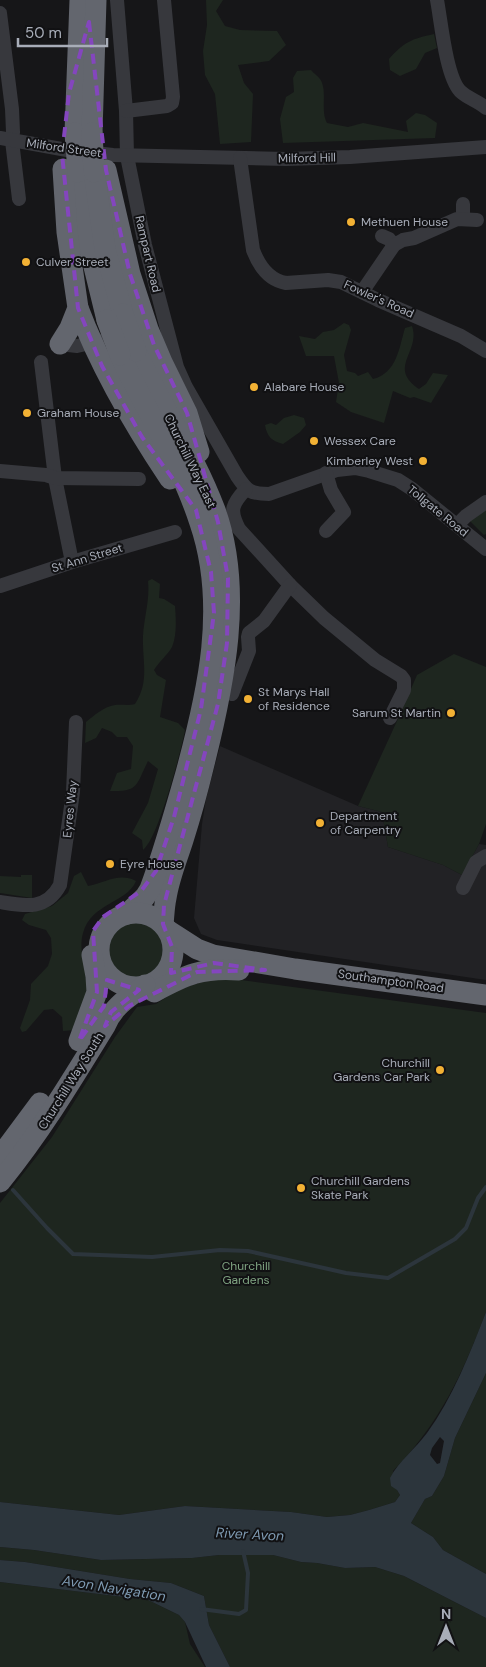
<svg xmlns="http://www.w3.org/2000/svg" width="486" height="1667" viewBox="0 0 486 1667" font-family="'DM Sans',sans-serif">
	<style>
		.built { fill: #222225 }
		.green { fill: #1e261f }
		.water { fill: #2c353c; fill-rule: evenodd }
		.lines { fill: none; stroke-linecap: round; stroke-linejoin: round }
		.stream { stroke: #2c353c; stroke-width: 4 }
		.minor { stroke: #37383d; stroke-width: 14 }
		.highway { stroke: #63666e; stroke-width: 21 }
		.highway-bridge { stroke: #63666e; stroke-width: 21 }
		.marked { fill: none; stroke: #8446be; stroke-width: 4; stroke-dasharray: 10 6; stroke-linejoin: round }
		.poi-dot { fill: #f2b134; stroke: #111113; stroke-width: 2 }
		.labels { text-anchor: middle; dominant-baseline: central; stroke-width: 4; stroke-linejoin: round; paint-order: stroke }
		.street-label { font-size: 12px; fill: #a8adb8; stroke: #111113 }
		.poi-label { font-size: 12px; fill: #a8adb8; stroke: #111113; text-anchor: start }
		.park-label { font-size: 12px; fill: #7fa381; stroke: #111113 }
		.water-label { font-size: 14px; font-style: italic; fill: #7f9bb3; stroke: #111113 }
	</style>
	<rect width="100%" height="100%" fill="#161618"/>
	<!-- built -->
	<polygon class="built" points="220,746 358,806 382,812 388,847 443,865 462,875 479,844 486,845 486,980 217,940 201,934 194,918 202,824 206,799"/>
	<!-- green -->
	<g class="green">
		<polygon points="206,0 223,0 216,11 225,26 240,30 277,31 286,45 269,61 238,65 244,83 253,94 251,142 220,144 215,94 205,75 203,51 207,25"/>
		<path d="M434 34 437 48 425 53 416 69 400 76 390 70 389 59C405 41 412 39 434 34Z"/>
		<path d="M311 70C313 73 318 76 320 79 328 91 320 110 327 123L348 127 363 123 408 132 406 121 416 113 425 115 437 123 435 138 283 143 280 119 286 97 294 92 293 78 297 71Z"/>
		<path d="M344 323 349 325 351 330 344 355 347 371 355 373 358 376 368 372 373 379C397 373 399 348 405 328L412 326C421 352 387 367 419 389L426 384 433 373 448 375 431 403 414 397 410 398 393 391 384 423 351 412 336 402 339 383 334 356H306L299 336 315 339 323 332 334 330Z"/>
		<path d="M294 415 304 418 306 425 300 432 283 444C272 441 267 437 265 425L271 423 276 425 284 418Z"/>
		<polygon points="486,506 486,534 484,535 470,521"/>
		<path d="M152 579 160 584 159 598 164 599 175 606C176 619 177 635 172 647 168 654 159 662 154 670L157 675 166 680 160 717 178 723 185 730C181 751 158 839 143 850L142 840 132 833 148 803 158 769 148 761C136 785 139 792 110 791L117 773 131 769 133 746 127 737H117L112 732 102 728 96 738 85 743 86 722C95 715 103 707 115 705 122 704 127 706 135 704 150 681 142 661 143 636 144 617 150 600 148 581Z"/>
		<polygon points="454,654 486,667 486,824 479,844 462,875 443,865 388,847 382,812 358,806 397,721 417,675"/>
		<path d="M81 872 88 886C105 883 119 872 136 881 127 903 91 903 83 933 77 954 90 974 88 994 87 1006 79 1019 75 1030L63 1031 62 1017 53 1009 44 1010 26 1031 22 1032 20 1028 30 1000 31 984 48 966 52 954 51 938 46 930 29 925 22 920 25 914 52 906 68 893 74 876Z"/>
		<polygon points="21,875 32,875 32,898 0,893 0,876 21,877"/>
		<circle cx="136" cy="950" r="32"/>
		<path d="M219 977 486 1013V1312C463 1373 440 1423 393 1471L397 1490 400 1495 395 1502 369 1510 350 1515 327 1517 291 1512 185 1506 119 1515 0 1502V1203L52 1137 115 1037 137 1007 156 1004 179 989Z"/>
		<polygon points="486,1373 486,1574 443,1550 433,1537 411,1523 425,1499 432,1496 444,1476 455,1438"/>
		<polygon points="0,1547 34,1550 101,1560 192,1558 219,1555 273,1555 301,1562 317,1563 345,1568 375,1567 404,1576 486,1618 486,1667 230,1667 209,1625 204,1596 171,1583 130,1579 25,1562 0,1560"/>
		<polygon points="0,1582 148,1600 179,1615 185,1622 190,1644 205,1667 0,1667"/>
	</g>
	<!-- water -->
	<g class="water">
		<path d="M486 1312V1373L455 1438 444 1476 432 1496 425 1499 411 1523 433 1537 443 1550 486 1574V1618L404 1576 375 1567 345 1568 317 1563 301 1562 273 1555H219L192 1558 101 1560 34 1550 0 1547V1502L119 1515 185 1506 291 1512 327 1517 350 1515 369 1510 395 1502 400 1495 397 1490 391 1486 390 1478C399 1461 415 1449 427 1433 453 1397 470 1353 486 1312ZM440 1437 444 1441 440 1463 437 1464 430 1455 432 1448Z"/>
		<polygon points="0,1560 25,1562 130,1579 171,1583 204,1596 209,1625 230,1667 206,1667 185,1622 179,1615 148,1600 0,1582"/>
	</g>
	<g class="lines">
		<!-- stream -->
		<g class="stream">
			<polyline points="13,1190 47,1228 73,1254 152,1257 220,1250 248,1251 346,1273 388,1278 455,1239 466,1228 478,1198 486,1187"/>
			<polyline points="201,1609 239,1614 246,1610 248,1573 243,1551"/>
		</g>
		<!-- minor -->
		<g class="minor">
			<path d="M117 0 126 111 127 156 145 245 177 367 186 387 237 476C247 491 250 494 269 494L337 470 355 468 369 471 398 480 412 489 486 549"/>
			<path d="M437 0C441 21 446 76 460 91 467 98 478 101 486 108"/>
			<polyline points="0,13 12,109 13,132 12,141 19,199"/>
			<polyline points="126,111 167,106 172,103 173,97 164,0"/>
			<polyline points="0,138 67,150 113,155 286,159 350,157 486,147"/>
			<path d="M240 158 253 250C259 266 269 280 286 283L328 280 341 282 378 300 461 336 486 351"/>
			<polyline points="463,204 463,219"/>
			<polyline points="382,236 389,239 394,245"/>
			<polyline points="362,292 394,245 403,240 414,238 457,219 477,220"/>
			<polyline points="60,344 77,346 99,341"/>
			<polyline points="41,362 55,478 72,562"/>
			<polyline points="0,471 46,475 55,478 139,479"/>
			<path d="M246 489C232 504 229 510 239 529L290 585 324 618 375 660 401 676 404 680V690L390 718"/>
			<polyline points="457,525 466,516 486,502"/>
			<polyline points="326,531 344,512 331,490 326,473"/>
			<polyline points="0,586 72,562 175,532"/>
			<polyline points="232,694 249,651 248,637 249,633 264,621 290,585"/>
			<polyline points="463,888 476,862 486,856"/>
			<path d="M0 902C24 906 46 911 60 885L73 792 76 722"/>
		</g>
		<!-- highway -->
		<g class="highway">
			<polyline points="75,133 80,0"/>
			<polyline points="92,133 96,0"/>
			<polyline points="106,170 130,274 148,329 162,362 187,413 199,452"/>
			<polyline points="78,172 87,238 107,320"/>
			<polyline points="94,172 105,249 123,314"/>
			<path d="M78 308C101 369 134 425 170 479"/>
			<polyline points="60,344 70,328 78,308 67,232 63,169"/>
			<path d="M136 351C160 404 194 454 215 510 244 590 224 684 204 764 198 789 191 815 183 840 177 859 169 878 166 898 164 907 164 916 163 924"/>
			<path d="M120 355C146 411 181 464 200 523 228 605 208 692 186 773 175 812 164 851 150 889L145 897 127 914"/>
			<circle cx="136" cy="950" r="37"/>
			<polyline points="169,931 197,949 213,955 295,969 486,995"/>
			<path d="M154 992C185 975 203 967 239 970"/>
			<polyline points="79,1041 97,992 96,976 92,955"/>
			<polyline points="0,1157 40,1103"/>
			<path d="M0 1182C40 1133 72 1080 105 1026 114 1005 128 998 145 985"/>
		</g>
		<!-- highway-bridge -->
		<g class="highway-bridge">
			<polyline points="75,133 78,172"/>
			<polyline points="92,133 94,172"/>
			<polyline points="123,314 136,351"/>
			<polyline points="107,320 120,355"/>
		</g>
	</g>
	<!-- marked area -->
	<path class="marked" d="M89 22 106 170 130 274 154 345 187 413 218 522 228 578 227 643 218 704 164 905 163 924 172 947 171 973 214 963 265 970 197 972 129 1006 105 1026 111 1012 139 990 107 980 104 1006 79 1041 97 992 93 931 103 917 141 891 156 871 174 817 201 709 214 613 211 572 196 510 142 437 102 366 78 308 62 154 69 93Z"/>
	<!-- markers -->
	<g class="poi-dot">
		<circle cx="351" cy="222" r="5"/>
		<circle cx="26" cy="262" r="5"/>
		<circle cx="254" cy="387" r="5"/>
		<circle cx="27" cy="413" r="5"/>
		<circle cx="314" cy="441" r="5"/>
		<circle cx="423" cy="461" r="5"/>
		<circle cx="248" cy="699" r="5"/>
		<circle cx="451" cy="713" r="5"/>
		<circle cx="320" cy="823" r="5"/>
		<circle cx="110" cy="864" r="5"/>
		<circle cx="440" cy="1070" r="5"/>
		<circle cx="301" cy="1188" r="5"/>
	</g>
	<g class="labels">
		<!-- street labels -->
		<g class="street-label">
			<text transform="translate(64 148) rotate(8)">Milford Street</text>
			<text transform="translate(307 158) rotate(-1)">Milford Hill</text>
			<text transform="translate(148 254) rotate(77)">Rampart Road</text>
			<text transform="translate(379 299) rotate(24)">Fowler's Road</text>
			<text transform="translate(190 461) rotate(64)">Churchill Way East</text>
			<text transform="translate(438 511) rotate(39)">Tollgate Road</text>
			<text transform="translate(87 558) rotate(-17)">St Ann Street</text>
			<text transform="translate(70 809) rotate(-84)">Eyres Way</text>
			<text transform="translate(391 981) rotate(8)">Southampton Road</text>
			<text transform="translate(71 1081) rotate(-58)">Churchill Way South</text>
		</g>
		<!-- poi labels -->
		<g class="poi-label">
			<text x="361" y="222">Methuen House</text>
			<text x="36" y="262">Culver Street</text>
			<text x="264" y="387">Alabare House</text>
			<text x="37" y="413">Graham House</text>
			<text x="324" y="441">Wessex Care</text>
			<text x="413" y="461" text-anchor="end">Kimberley West</text>
			<text x="258" y="692">St Marys Hall<tspan x="258" dy="14">of Residence</tspan></text>
			<text x="441" y="713" text-anchor="end">Sarum St Martin</text>
			<text x="330" y="816">Department<tspan x="330" dy="14">of Carpentry</tspan></text>
			<text x="120" y="864">Eyre House</text>
			<text x="430" y="1063" text-anchor="end">Churchill<tspan x="430" dy="14">Gardens Car Park</tspan></text>
			<text x="311" y="1181">Churchill Gardens<tspan x="311" dy="14">Skate Park</tspan></text>
		</g>
		<!-- park labels -->
		<g class="park-label">
			<text x="246" y="1266">Churchill<tspan x="246" dy="14">Gardens</tspan></text>
		</g>
		<!-- water labels -->
		<g class="water-label">
			<text transform="translate(250 1534) rotate(3)">River Avon</text>
			<text transform="translate(114 1588) rotate(9)">Avon Navigation</text>
		</g>
	</g>
	<!-- north arrow -->
	<g transform="translate(446 1627)" stroke="#111113" stroke-width="4" paint-order="stroke">
	<path d="M0-4L9 19L0 12L-9 19Z" fill="#a8adb8"/>
	<text y="-8" font-size="14" font-weight="bold" text-anchor="middle" fill="#a8adb8">N</text>
	</g>
	<!-- scale -->
	<path d="M18 38v8h89v-8" fill="none" stroke="#a8adb8" stroke-width="2.5"/>
	<text x="25" y="38" font-size="15" fill="#a8adb8" stroke="#111113" stroke-width="4" paint-order="stroke">50 m</text>
</svg>
